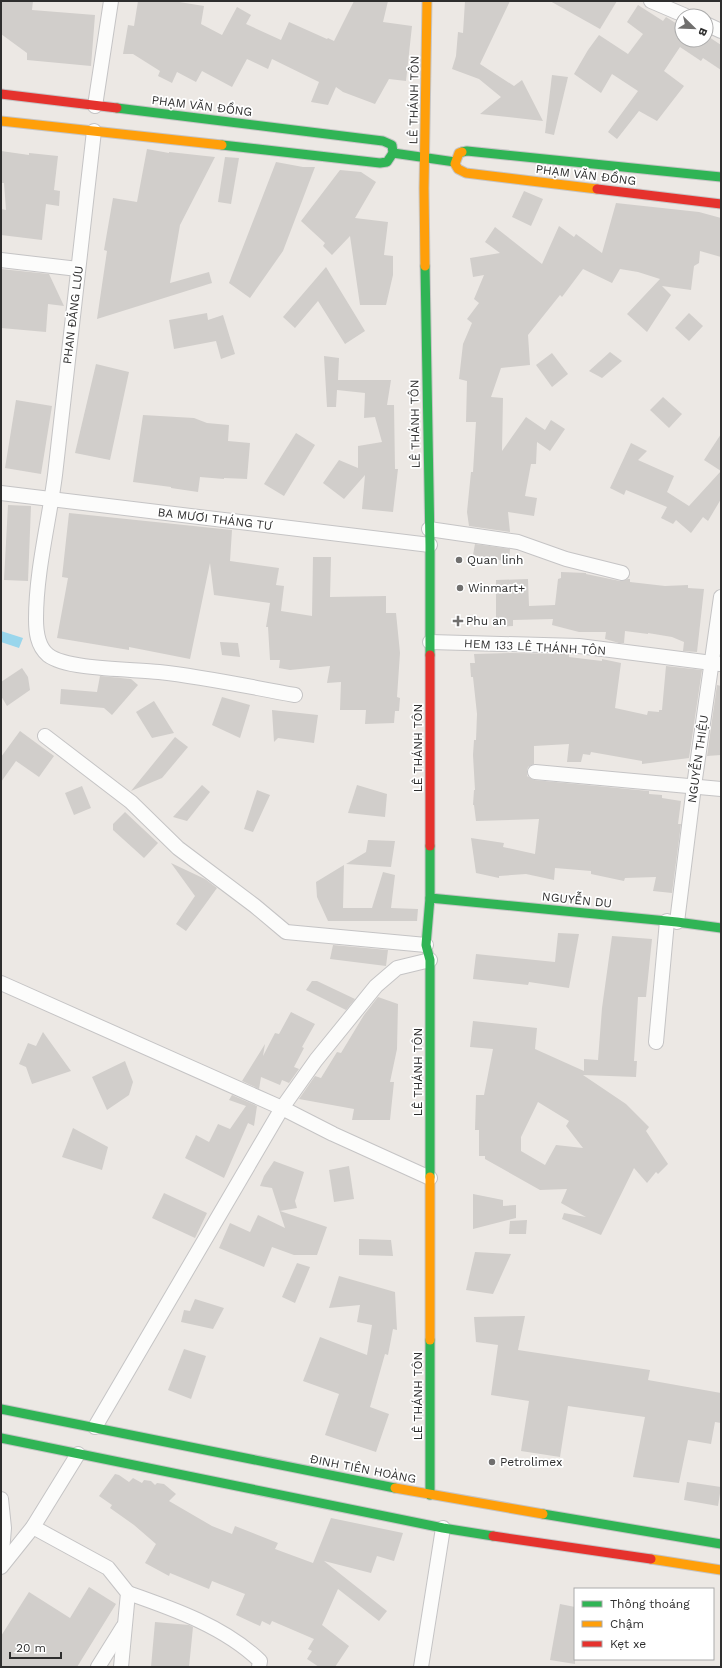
<svg xmlns="http://www.w3.org/2000/svg" width="722" height="1668" viewBox="0 0 722 1668" font-family="'Work Sans',sans-serif">
	<style>
		.water { fill: #99d6ec }
		.building { fill: #d1cecb; fill-rule: evenodd }
		.lines { fill: none; stroke-linecap: round; stroke-linejoin: round }
		.street-casing { stroke: #c5c4c5; stroke-width: 16 }
		.fast-casing { stroke: #c5c4c5; stroke-width: 11 }
		.slow-casing { stroke: #c5c4c5; stroke-width: 11 }
		.jam-casing { stroke: #c5c4c5; stroke-width: 11 }
		.street { stroke: #fcfcfb; stroke-width: 14 }
		.fast { stroke: #30b455; stroke-width: 9 }
		.slow { stroke: #ff9f0a; stroke-width: 9 }
		.jam { stroke: #e5322d; stroke-width: 9 }
		.poi-dot { fill: #706f6e; stroke: #fff; stroke-width: 1.5 }
		.labels { text-anchor: middle; dominant-baseline: central; stroke-width: 3.5; stroke-linejoin: round; paint-order: stroke }
		.street-label { font-size: 12px; fill: #2e2e2e; stroke: #fff }
		.poi-label { font-size: 12px; fill: #2e2e2e; stroke: #fff; text-anchor: start }
	</style>
	<rect width="100%" height="100%" fill="#ece8e4"/>
	<!-- water -->
	<polygon class="water" points="1,631 23,638 19,648 1,642"/>
	<!-- building -->
	<g class="building">
		<polygon points="1,1 33,1 32,10 95,15 91,66 27,60 27,53 1,34"/>
		<polygon points="138,1 173,1 204,6 201,24 222,35 237,7 251,15 246,24 281,40 289,22 327,39 328,38 334,41 354,1 388,1 383,22 412,26 406,81 389,79 375,104 343,92 336,87 328,105 311,102 319,82 272,59 268,69 247,59 232,87 202,71 196,82 177,72 172,83 158,76 160,71 133,54 123,54 128,25 134,26"/>
		<polygon points="465,1 510,1 480,64 514,86 522,80 543,121 480,114 501,97 479,79 452,69 456,56 458,32 463,33"/>
		<polygon points="550,1 617,1 600,29"/>
		<polygon points="638,5 663,21 666,17 682,27 682,40 706,40 706,35 721,45 721,70 703,58 701,61 680,47 664,71 684,86 657,121 639,111 617,139 608,132 638,91 612,74 601,93 574,74 588,50 599,35 628,54 643,34 627,22"/>
		<polygon points="552,75 568,77 554,135 545,133"/>
		<polygon points="147,149 169,153 169,152 215,157 180,225 170,283 209,272 212,283 97,319 107,251 104,250 113,198 137,202"/>
		<polygon points="1,151 29,155 29,153 58,156 54,190 60,191 59,206 46,204 42,240 1,235 1,209 6,210 4,183 1,183"/>
		<polygon points="225,157 239,158 231,204 218,202"/>
		<polygon points="276,162 303,167 315,167 283,251 250,298 229,283"/>
		<polygon points="340,170 361,172 376,182 355,218 388,222 384,255 393,256 393,275 386,305 360,305 350,236 332,255 323,246 325,243 301,221"/>
		<polygon points="524,191 543,199 531,226 512,217"/>
		<polygon points="616,203 699,212 721,218 721,257 700,251 699,263 694,266 691,290 662,286 671,295 647,332 627,314 660,279 638,272 620,269 612,283 583,269 562,297 560,295 528,335 530,365 501,368 491,397 503,398 502,451 526,417 545,430 551,420 565,429 550,451 537,442 536,464 531,464 525,496 537,498 534,516 508,512 510,532 469,526 467,512 471,472 473,472 476,422 466,422 467,381 459,379 463,344 472,323 467,319 479,303 474,299 484,275 473,277 470,258 500,253 485,242 495,227 542,264 559,226 574,237 576,234 602,253"/>
		<polygon points="326,267 365,331 345,344 318,301 295,328 283,317"/>
		<polygon points="1,269 49,274 64,306 48,304 46,332 1,328"/>
		<polygon points="207,313 208,320 223,315 235,354 221,359 216,341 174,349 169,320"/>
		<polygon points="689,313 703,326 689,341 675,328"/>
		<polygon points="610,352 622,361 602,378 589,371"/>
		<polygon points="552,353 568,374 552,387 536,365"/>
		<polygon points="324,356 339,358 338,380 391,380 387,405 394,405 395,469 398,469 393,512 362,509 365,475 344,499 323,483 339,460 358,468 358,446 382,442 375,417 364,418 365,393 337,390 336,407 327,407"/>
		<polygon points="96,364 129,372 110,460 75,453"/>
		<polygon points="663,397 682,414 669,428 650,410"/>
		<polygon points="16,400 52,406 41,474 5,468"/>
		<polygon points="143,415 194,418 207,423 229,425 228,441 250,443 247,479 224,478 224,479 200,477 198,492 171,488 171,487 133,482"/>
		<polygon points="296,433 315,445 284,496 264,484"/>
		<polygon points="721,434 721,499 708,521 703,517 691,533 676,520 673,524 661,518 667,507 626,490 624,495 610,488 631,443 647,451 638,460 674,476 667,492 689,506 721,471 704,460"/>
		<polygon points="8,505 31,506 28,581 4,580"/>
		<polygon points="69,513 232,530 230,561 279,568 276,585 284,586 281,611 312,616 313,557 331,557 330,597 386,596 386,613 396,613 400,653 397,697 400,698 399,711 395,711 394,723 365,724 366,710 340,710 341,682 327,683 330,666 290,670 279,668 280,660 270,660 268,627 266,627 270,603 214,595 210,563 190,659 129,647 129,650 57,638 68,578 62,577"/>
		<polygon points="475,544 510,549 509,562 473,555"/>
		<polygon points="561,572 586,573 586,574 620,581 628,579 630,579 630,582 665,586 688,585 688,588 704,589 697,652 683,651 684,642 672,637 648,633 648,634 625,631 624,643 619,643 605,639 606,632 579,632 552,625 553,619 513,620 513,626 496,627 496,580 528,579 529,606 555,605 558,579 561,578"/>
		<polygon points="220,642 238,643 240,657 222,655"/>
		<polygon points="512,653 569,654 569,657 602,661 602,659 621,663 615,708 647,715 648,711 659,712 659,710 662,710 666,666 702,670 689,758 642,764 642,761 591,752 590,755 583,754 581,762 567,762 569,744 534,746 534,764 528,767 527,771 527,776 534,780 649,791 649,794 662,795 662,798 681,801 678,824 681,824 672,893 653,891 656,877 625,878 624,881 591,874 591,871 555,868 554,880 526,874 499,876 499,878 476,873 471,838 504,843 503,847 535,854 539,819 476,821 474,805 473,805 474,790 475,790 473,755 474,740 476,740 477,714 473,677 471,677 470,663 475,663 474,654"/>
		<polygon points="22,668 28,677 30,690 7,706 1,696 1,682"/>
		<polygon points="100,676 131,679 138,685 112,715 104,708 60,704 61,689 97,692"/>
		<polygon points="717,685 721,686 721,755 707,756"/>
		<polygon points="222,697 250,705 240,738 212,725"/>
		<polygon points="154,701 174,733 152,738 136,712"/>
		<polygon points="272,710 318,715 314,743 278,738 274,742"/>
		<polygon points="20,731 54,756 39,777 16,761 1,782 1,757"/>
		<polygon points="175,737 188,747 162,778 131,791"/>
		<polygon points="202,785 210,792 187,821 173,817"/>
		<polygon points="357,785 387,794 385,817 348,813"/>
		<polygon points="82,786 91,808 74,815 65,793"/>
		<polygon points="257,790 270,795 253,832 244,829"/>
		<polygon points="125,812 158,843 144,858 113,830 113,824"/>
		<polygon points="368,840 395,841 391,867 346,864 366,852"/>
		<polygon points="171,863 205,879 217,888 186,931 176,924 195,896"/>
		<polygon points="344,865 343,908 372,908 383,872 395,875 391,908 418,909 417,921 328,921 317,897 316,882"/>
		<polygon points="558,933 579,934 569,988 529,982 528,985 473,979 476,954 555,962"/>
		<path d="M612 936 652 939 646 997H638L634 1061H637L636 1077 583 1075 626 1104 649 1127 646 1131 668 1164 658 1174 656 1172 647 1183 634 1168 601 1235 562 1219 564 1213 586 1217 561 1203 567 1189 540 1190 485 1159V1156H479V1130H475L476 1095H484L493 1049 470 1047 473 1021 537 1028 535 1049 584 1071V1059L598 1060 602 1008ZM538 1102 569 1121 566 1126 583 1148 556 1145 545 1165 521 1151V1137Z"/>
		<polygon points="333,945 388,950 386,966 330,959"/>
		<polygon points="312,981 317,981 355,999 346,1010 306,990"/>
		<polygon points="378,997 398,1004 397,1049 390,1082 394,1082 390,1120 352,1120 354,1109 299,1099 315,1076 321,1078 337,1052 341,1053 364,1015"/>
		<polygon points="291,1012 315,1024 302,1047 304,1048 294,1067 299,1069 289,1083 282,1080 280,1085 261,1077 259,1089 242,1081 265,1044 263,1056 275,1033 279,1034"/>
		<polygon points="43,1032 71,1071 32,1084 26,1067 19,1064 28,1043 36,1046"/>
		<polygon points="125,1061 133,1082 129,1095 107,1110 92,1077"/>
		<polygon points="232,1095 257,1106 254,1126 248,1123 224,1178 185,1158 196,1135 209,1142 218,1124 230,1129 246,1106 229,1100"/>
		<polygon points="73,1128 108,1147 102,1170 62,1157"/>
		<polygon points="274,1161 304,1172 295,1201 297,1208 280,1211 327,1227 317,1255 294,1255 272,1247 264,1267 219,1248 230,1223 250,1232 258,1215 285,1228 272,1188 260,1186 264,1176"/>
		<polygon points="349,1166 354,1199 334,1202 329,1170"/>
		<polygon points="164,1193 207,1213 195,1238 152,1218"/>
		<polygon points="473,1194 503,1200 503,1206 516,1205 516,1218 473,1229"/>
		<polygon points="527,1220 526,1234 509,1234 510,1221"/>
		<polygon points="359,1239 391,1240 393,1256 359,1255"/>
		<polygon points="475,1252 511,1254 493,1294 466,1290"/>
		<polygon points="297,1263 310,1267 295,1303 282,1297"/>
		<polygon points="339,1276 395,1292 397,1330 393,1329 388,1355 385,1354 370,1407 389,1414 376,1452 325,1435 339,1394 303,1381 320,1337 367,1355 372,1325 357,1322 360,1305 329,1308"/>
		<polygon points="195,1299 224,1308 213,1329 181,1322 184,1310 190,1311"/>
		<polygon points="525,1316 518,1350 650,1370 648,1380 721,1393 721,1423 715,1422 711,1444 688,1440 679,1483 633,1477 645,1417 568,1406 560,1457 521,1451 529,1401 491,1395 498,1345 476,1342 474,1317"/>
		<polygon points="184,1349 206,1356 191,1399 168,1390"/>
		<polygon points="115,1474 119,1475 129,1482 133,1478 142,1483 144,1480 151,1481 155,1485 157,1483 164,1484 176,1494 169,1501 212,1526 232,1534 235,1526 278,1543 275,1549 313,1563 331,1518 403,1533 394,1561 377,1556 371,1573 324,1561 387,1611 379,1621 338,1589 322,1625 349,1646 335,1667 319,1667 307,1659 312,1651 308,1649 314,1639 272,1621 270,1625 262,1621 260,1626 236,1615 245,1594 212,1581 209,1589 170,1573 169,1576 145,1563 156,1544 134,1525 110,1508 112,1505 99,1496"/>
		<polygon points="687,1482 721,1487 718,1506 684,1500"/>
		<polygon points="89,1587 116,1604 77,1667 1,1667 1,1636 29,1592 70,1618"/>
		<polygon points="560,1604 575,1607 575,1664 550,1660"/>
		<polygon points="155,1622 189,1625 193,1627 189,1667 151,1667"/>
	</g>
	<g class="lines">
		<defs>
			<g id="street">
				<polyline points="651,1 686,16"/>
				<polyline points="706,24 721,31"/>
				<polyline points="95,106 111,1"/>
				<path d="M94 131C81 246 68 360 55 475 49 522 36 571 36 619 36 631 37 646 48 655 67 670 133 669 159 672 205 677 250 687 295 695"/>
				<polyline points="1,260 78,269"/>
				<polyline points="1,493 430,545"/>
				<polyline points="429,529 518,542 566,559 622,573"/>
				<polyline points="430,642 579,646 720,664"/>
				<polyline points="45,736 131,802 178,848 255,906 286,932 426,945"/>
				<polyline points="535,772 721,789"/>
				<polyline points="677,922 694,786 721,597"/>
				<polyline points="1,983 282,1108 333,1134 430,1178"/>
				<polyline points="656,1042 667,921"/>
				<polyline points="95,1427 282,1108 316,1060 376,986 397,968 430,960"/>
				<polyline points="1,1499 4,1528 1,1564"/>
				<polyline points="33,1527 108,1568 128,1593 121,1667"/>
				<polyline points="1,1567 33,1527 78,1454"/>
				<path d="M128 1593C174 1609 225 1627 260 1661L259 1667"/>
				<polyline points="98,1667 123,1627"/>
				<polyline points="421,1667 443,1528"/>
			</g>
			<g id="fast">
				<polyline points="117,108 383,141 392,145 393,153 387,162 380,163 222,145"/>
				<polyline points="462,152 467,151 721,177"/>
				<polyline points="393,153 455,162"/>
				<polyline points="425,266 430,545 430,655"/>
				<polyline points="430,846 430,898 426,945 430,960 430,1177"/>
				<polyline points="430,898 677,922 721,928"/>
				<polyline points="430,1340 430,1495"/>
				<polyline points="1,1409 395,1488"/>
				<polyline points="1,1438 443,1528 493,1536"/>
				<polyline points="543,1514 721,1544"/>
			</g>
			<g id="slow">
				<polyline points="1,121 222,145"/>
				<polyline points="462,152 459,153 455,164 458,169 466,173 597,189"/>
				<polyline points="425,266 424,188 427,1"/>
				<polyline points="430,1177 430,1340"/>
				<polyline points="395,1488 543,1514"/>
				<polyline points="651,1559 721,1570"/>
			</g>
			<g id="jam">
				<polyline points="1,94 117,108"/>
				<polyline points="597,189 721,204"/>
				<polyline points="430,655 430,846"/>
				<polyline points="493,1536 651,1559"/>
			</g>
		</defs>
		<!-- street casing -->
		<use href="#street" class="street-casing"/>
		<!-- fast casing -->
		<use href="#fast" class="fast-casing"/>
		<!-- slow casing -->
		<use href="#slow" class="slow-casing"/>
		<!-- jam casing -->
		<use href="#jam" class="jam-casing"/>
		<!-- street -->
		<use href="#street" class="street"/>
		<!-- fast -->
		<use href="#fast" class="fast"/>
		<!-- slow -->
		<use href="#slow" class="slow"/>
		<!-- jam -->
		<use href="#jam" class="jam"/>
	</g>
	<!-- markers -->
	<g class="poi-dot">
		<circle cx="459" cy="560" r="4"/>
		<circle cx="460" cy="588" r="4"/>
		<path d="M456 615h4v4h4v4h-4v4h-4v-4h-4v-4h4z"/>
		<circle cx="492" cy="1462" r="4"/>
	</g>
	<g class="labels">
		<!-- street labels -->
		<g class="street-label">
			<text transform="translate(414 100) rotate(-89)">LÊ THÁNH TÔN</text>
			<text transform="translate(202 106) rotate(7)">PHẠM VĂN ĐỒNG</text>
			<text transform="translate(586 175) rotate(7)">PHẠM VĂN ĐỒNG</text>
			<text transform="translate(73 315) rotate(-83)">PHAN ĐĂNG LƯU</text>
			<text transform="translate(415 424) rotate(-91)">LÊ THÁNH TÔN</text>
			<text transform="translate(215 519) rotate(7)">BA MƯƠI THÁNG TƯ</text>
			<text transform="translate(535 647) rotate(3)">HEM 133 LÊ THÁNH TÔN</text>
			<text transform="translate(418 748) rotate(-90)">LÊ THÁNH TÔN</text>
			<text transform="translate(698 759) rotate(-82)">NGUYỄN THIỆU</text>
			<text transform="translate(577 900) rotate(6)">NGUYỄN DU</text>
			<text transform="translate(418 1072) rotate(-90)">LÊ THÁNH TÔN</text>
			<text transform="translate(418 1396) rotate(-90)">LÊ THÁNH TÔN</text>
			<text transform="translate(363 1469) rotate(11)">ĐINH TIÊN HOÀNG</text>
		</g>
		<!-- poi labels -->
		<g class="poi-label">
			<text x="467" y="560">Quan linh</text>
			<text x="468" y="588">Winmart+</text>
			<text x="466" y="621">Phu an</text>
			<text x="500" y="1462">Petrolimex</text>
		</g>
	</g>
	<!-- border -->
	<rect width="722" height="1668" fill="none" stroke="#2e2e2e" stroke-width="4"/>
	<!-- legend -->
	<rect x="574" y="1588" width="140" height="72" fill="#ffffff" stroke="#ababab"/>
	<rect x="582" y="1601" width="20" height="6" fill="#30b455" stroke="#ababab"/>
	<text x="610" y="1608" font-size="12" fill="#2e2e2e">Thông thoáng</text>
	<rect x="582" y="1621" width="20" height="6" fill="#ff9f0a" stroke="#ababab"/>
	<text x="610" y="1628" font-size="12" fill="#2e2e2e">Chậm</text>
	<rect x="582" y="1641" width="20" height="6" fill="#e5322d" stroke="#ababab"/>
	<text x="610" y="1648" font-size="12" fill="#2e2e2e">Kẹt xe</text>
	<!-- north arrow -->
	<g transform="translate(694 28) rotate(113)"><circle r="19" fill="#ffffff" stroke="#ababab"/>
	<path d="M0-3L7 15L0 10L-7 15Z" fill="#706f6e"/>
	<text y="-6" font-size="11" font-weight="bold" text-anchor="middle" fill="#2e2e2e">B</text>
	</g>
	<!-- scale -->
	<path d="M10 1652v6h51v-6" fill="none" stroke="#2e2e2e" stroke-width="2"/>
	<text x="16" y="1652" font-size="12" fill="#2e2e2e" stroke="#ffffff" stroke-width="3" paint-order="stroke">20 m</text>
</svg>
